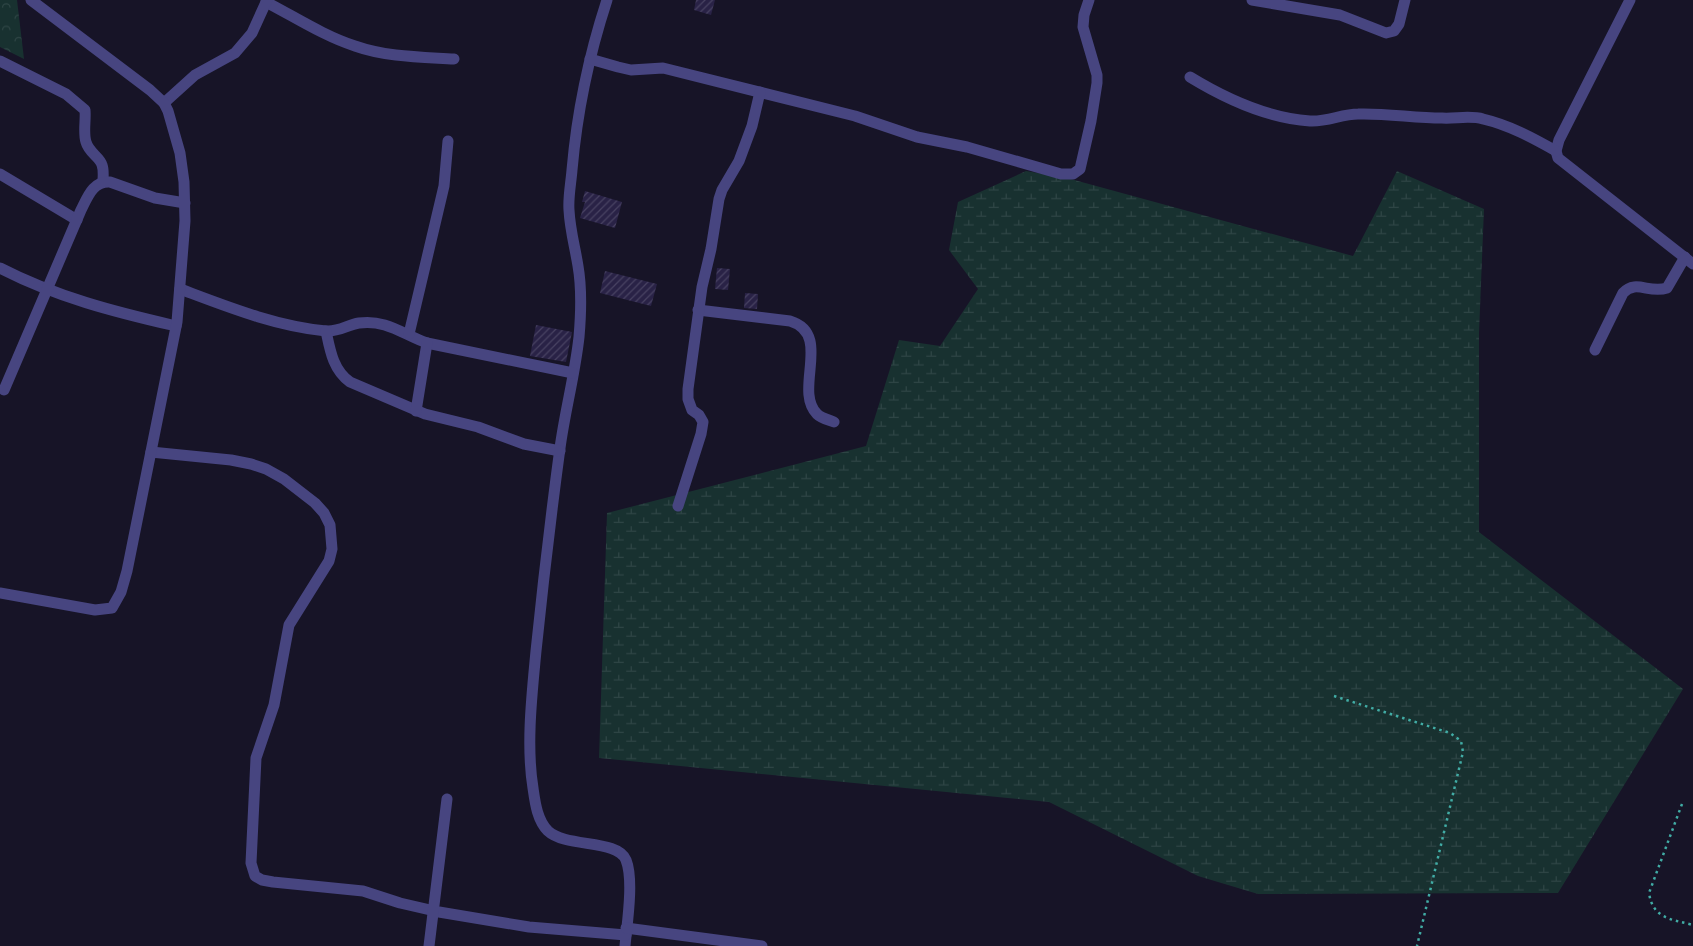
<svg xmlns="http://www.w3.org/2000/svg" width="1693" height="946" viewBox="0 0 1693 946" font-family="'Alegreya Sans',sans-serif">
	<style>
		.forest { fill: url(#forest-crowns) }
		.wetland { fill: url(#wetland-marsh) }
		.building { fill: url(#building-hatch) }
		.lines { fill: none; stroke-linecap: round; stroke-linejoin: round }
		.path { stroke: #41aca5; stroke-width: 2.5; stroke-dasharray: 2.5 4; stroke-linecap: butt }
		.minor { stroke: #474580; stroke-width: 11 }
	</style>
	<defs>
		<pattern id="forest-crowns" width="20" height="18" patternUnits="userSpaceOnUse" patternTransform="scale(1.25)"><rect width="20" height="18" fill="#183130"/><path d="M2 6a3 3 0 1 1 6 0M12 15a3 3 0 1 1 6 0" fill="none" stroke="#2e4545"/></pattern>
		<pattern id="wetland-marsh" width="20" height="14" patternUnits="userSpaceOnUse" patternTransform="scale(1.25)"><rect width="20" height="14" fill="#183130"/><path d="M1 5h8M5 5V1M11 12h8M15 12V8" fill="none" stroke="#2e4545"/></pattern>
		<pattern id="building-hatch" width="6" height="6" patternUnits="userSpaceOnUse" patternTransform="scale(1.25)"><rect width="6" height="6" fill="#292246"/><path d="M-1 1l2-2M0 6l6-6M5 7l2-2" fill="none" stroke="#484262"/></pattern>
	</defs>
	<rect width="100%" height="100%" fill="#171427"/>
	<!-- forest -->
	<polygon class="forest" points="0,0 17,0 24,59 0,47"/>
	<!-- wetland -->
	<polygon class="wetland" points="1026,171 1067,178 1353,256 1397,171 1484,209 1479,333 1479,532 1683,689 1558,893 1258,894 1198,876 1049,802 599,758 607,513 866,446 899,340 940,346 978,289 949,250 958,202"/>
	<!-- building -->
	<g class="building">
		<polygon points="696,0 715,0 711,15 694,10"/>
		<polygon points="585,191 622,202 615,228 580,218 585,202 582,202"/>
		<polygon points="717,268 730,269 728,290 715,289"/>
		<polygon points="605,271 657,284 651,306 600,293"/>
		<polygon points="745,293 758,294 757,309 744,308"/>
		<polygon points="536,325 572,332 566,362 530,356"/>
	</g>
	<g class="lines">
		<!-- path -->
		<g class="path">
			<polyline points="1334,696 1450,733 1461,741 1463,752 1417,946"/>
			<path d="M1682 804 1649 893C1653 919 1671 919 1693 925"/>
		</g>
		<!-- minor -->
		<g class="minor">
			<path d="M607 0C589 55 577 112 572 170 571 183 568 197 569 210 570 230 575 247 578 266 582 289 581 314 579 337 575 374 565 411 560 448 551 515 543 583 536 651 532 694 526 745 533 788 535 802 537 820 548 831 566 848 618 839 626 860 634 880 627 924 625 946"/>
			<polyline points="1252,0 1340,15 1386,33 1394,31 1399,24 1405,0"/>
			<polyline points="1630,0 1559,140 1556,151 1558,158 1693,264"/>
			<path d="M266 2C295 17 324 36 355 46 386 57 421 57 454 59"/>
			<polyline points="590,59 618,67 631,70 663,68 855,116 917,137 967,147 1061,174 1073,174 1080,169 1091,121 1097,83 1097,75 1083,27 1084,15 1089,0"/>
			<path d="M0 61 66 94 85 110C86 120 83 133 86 142 89 153 100 157 102 165 104 170 103 177 103 182"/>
			<path d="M1190 77C1226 99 1267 118 1310 121 1327 122 1342 114 1358 114 1386 113 1414 118 1442 118 1455 119 1470 115 1483 119 1509 125 1533 138 1556 151"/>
			<polyline points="164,103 195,75 235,53 252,33 267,0"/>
			<polyline points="0,174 77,220"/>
			<path d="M0 268C56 297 115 312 176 326"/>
			<path d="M180 289C228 307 275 326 326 331 339 332 347 325 359 323 386 319 404 335 427 343L573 373"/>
			<path d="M698 310 790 321C833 334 793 390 817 414 821 418 829 420 834 422"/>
			<path d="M326 331C330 350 333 370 350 382L425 414 478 427 524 444 560 451"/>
			<polyline points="409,334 444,186 448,141"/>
			<path d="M1595 350 1623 293C1636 279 1649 294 1667 288L1685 257"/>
			<path d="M4 390 81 210C88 196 93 181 110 182L155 198 185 203"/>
			<polyline points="416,411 427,343"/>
			<polyline points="151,452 231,460 251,464 266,469 284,479 315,503 324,513 330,525 332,549 329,561 289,625 274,705 256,758 251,863 255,876 262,880 273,882 363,891 400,903 439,912 529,927 626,935"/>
			<polyline points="678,506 701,434 703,422 699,415 692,410 688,399 688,389 702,287 711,249 719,199 722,190 739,161 752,126 760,92"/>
			<polyline points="0,593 95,610 112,608 121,592 127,571 177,322 185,221 184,182 180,153 168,111 164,103 150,90 31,0"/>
			<polyline points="626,928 762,946"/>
			<polyline points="429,946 447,799"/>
		</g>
	</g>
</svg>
